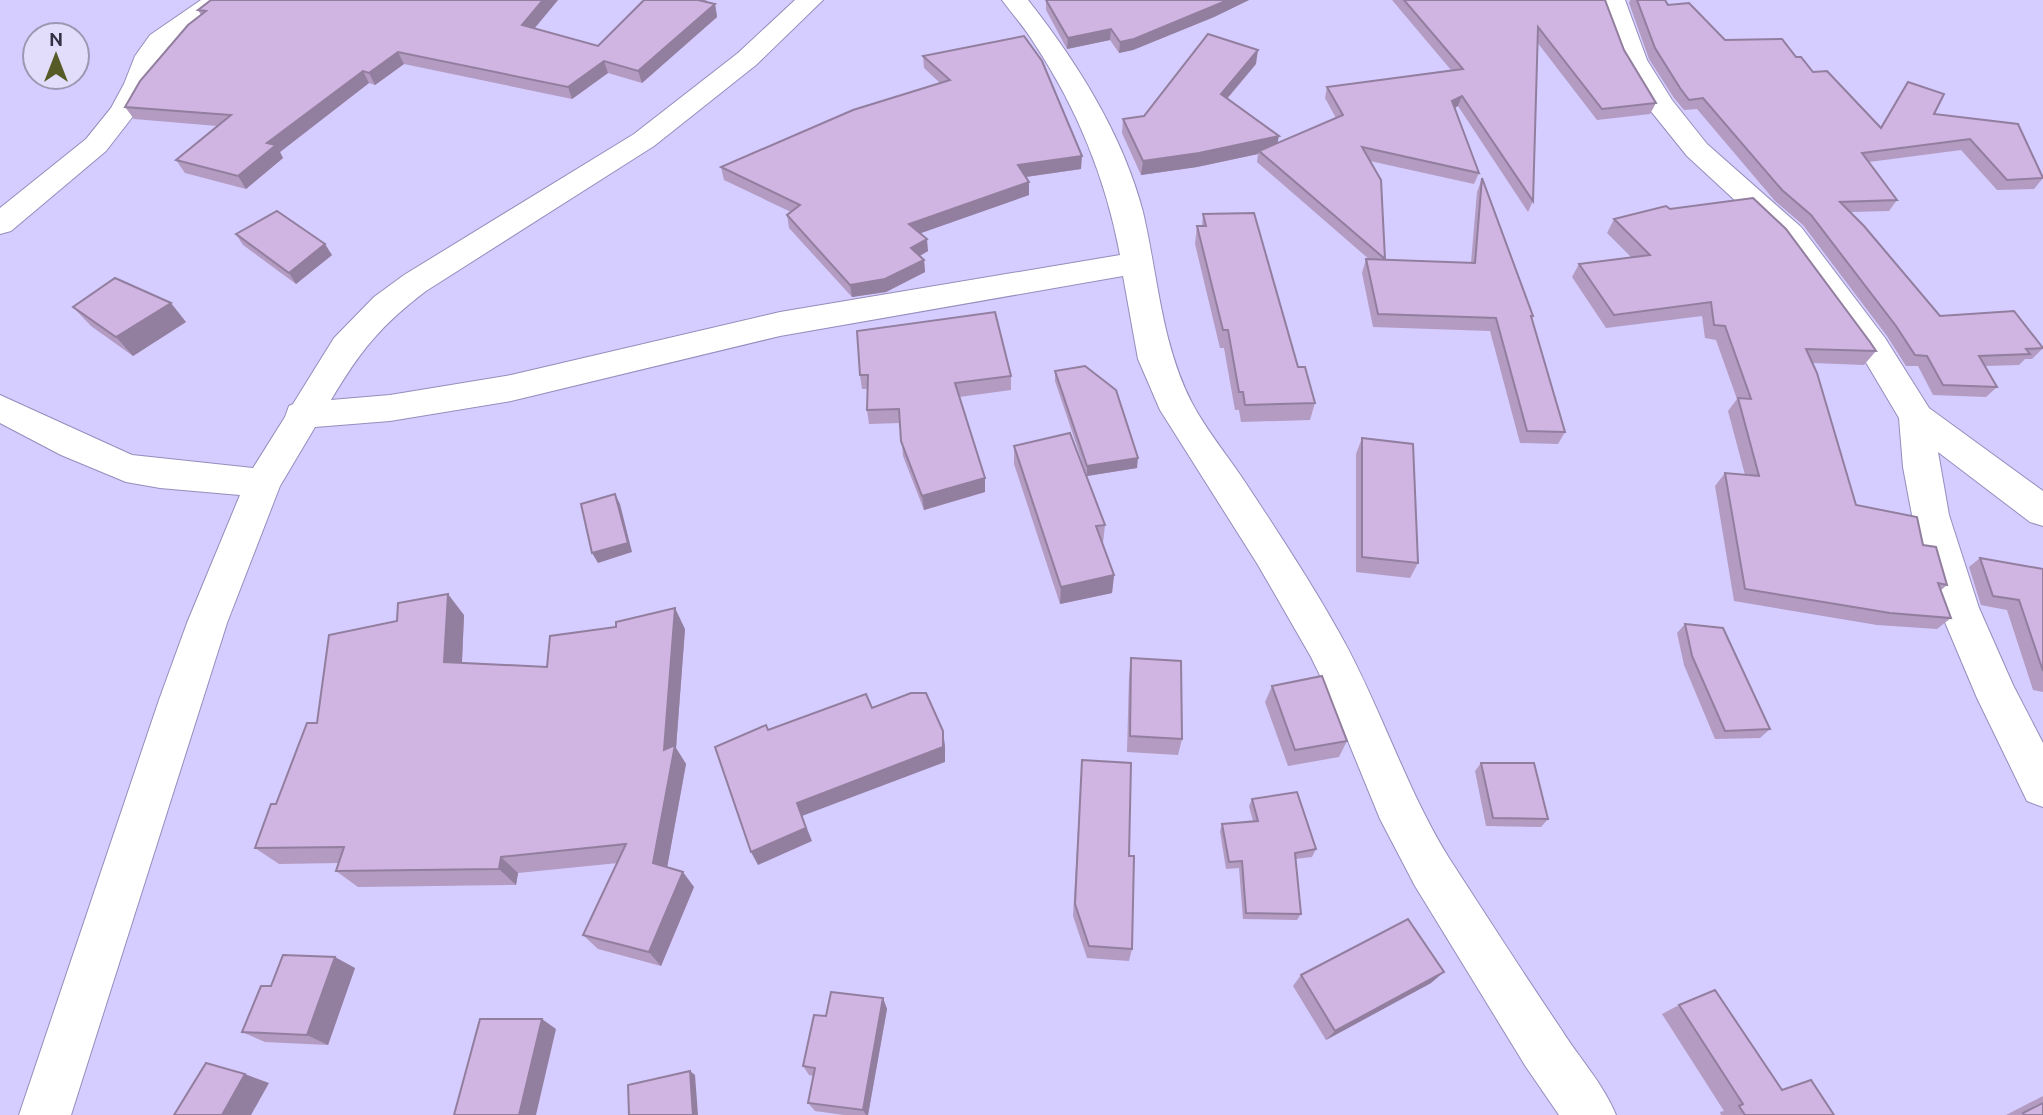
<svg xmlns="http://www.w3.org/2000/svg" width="2043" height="1115" viewBox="0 0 2043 1115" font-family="Ubuntu,sans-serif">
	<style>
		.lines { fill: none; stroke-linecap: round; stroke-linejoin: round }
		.minor-casing { stroke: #968dbc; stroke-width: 2 }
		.minor { fill: #fff; fill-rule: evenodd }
		.wall { fill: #b39bc2 }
		.shaded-wall { fill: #927e9e }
		.building { fill: #d0b4e1; stroke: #927e9e; stroke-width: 2 }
	</style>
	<rect width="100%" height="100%" fill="#d5ccff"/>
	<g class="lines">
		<defs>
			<g id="minor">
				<polygon points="201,0 231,0 168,47 137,111 106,151 11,231 0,234 0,208 86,139 111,108 124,84 135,56 150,35"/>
				<path d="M795 0H823L756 65 654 146 426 291C381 325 360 351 331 400L390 395 511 375 780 312 1120 255C1106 179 1077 108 1034 43 1025 28 1013 15 1002 0H1028C1077 62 1123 135 1143 212 1158 276 1161 343 1192 403 1206 430 1228 456 1245 482 1278 532 1311 582 1340 634 1381 707 1405 787 1449 858 1486 915 1523 973 1561 1029 1579 1058 1603 1083 1616 1115H1559L1526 1067 1415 886 1380 819 1328 692 1311 657 1258 565 1160 410 1138 359 1123 276 780 336 511 401 390 421 315 427 280 486 227 623 71 1115H19L159 700 187 623 240 495 160 488 126 482 61 455 0 423V395L132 455 253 468 285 417 289 406 293 404 334 338 374 297 404 275 634 134 738 53Z"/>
				<polygon points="1599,0 1625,0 1647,60 1672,100 1707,144 1801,227 1885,338 1929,408 2043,491 2043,526 2030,522 1938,452 1949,515 1979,608 2013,685 2043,743 2043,807 2027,801 1977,698 1939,608 1912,515 1903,467 1899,418 1861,354 1779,241 1687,156 1650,110 1621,60"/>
			</g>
		</defs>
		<!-- minor casing -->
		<use href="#minor" class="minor-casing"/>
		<!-- minor -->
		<use href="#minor" class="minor"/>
	</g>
	<!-- wall -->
	<g class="wall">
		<polygon points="558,0 535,28 598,46 644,0 707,0 705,2 715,4 717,17 642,83 608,73 572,99 404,64 375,85 369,83 280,152 283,158 246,189 185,173 176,160 217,126 134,119 125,107 201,15 198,10"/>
		<polygon points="1046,0 1249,0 1214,17 1133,50 1119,53 1110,40 1067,49 1046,10"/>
		<polygon points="1392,0 1605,0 1624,50 1656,103 1650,114 1597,120 1537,42 1533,201 1528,212 1458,106 1455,108 1479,173 1474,184 1370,161 1385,260 1471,263 1477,192 1482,178 1533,316 1532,318 1565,432 1558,444 1520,443 1490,331 1373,327 1362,273 1366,259 1370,260 1257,162 1258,154 1197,167 1141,175 1122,133 1123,119 1144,116 1256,64 1227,99 1277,143 1336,118 1325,98 1327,87 1451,70"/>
		<polygon points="1630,0 1637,0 1668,5 1725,40 1796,57 1880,128 1908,82 1934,114 2043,178 2034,189 1997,190 1961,150 1869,162 1897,200 1889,211 1850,212 1940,316 2043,348 2032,359 2025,359 2019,365 1985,366 1997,387 1986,397 1933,395 1918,366 1906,366 1887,336 1803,225 1775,201 1697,109 1684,110 1674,98 1649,59 1629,3"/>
		<polygon points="923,56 1081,169 1026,177 1029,195 920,233 928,251 920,256 924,260 925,272 886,292 852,297 789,228 787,215 791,212 724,180 721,167 940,83 924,68"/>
		<polygon points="1203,214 1298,367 1315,403 1310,420 1241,422 1239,410 1235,410 1224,348 1220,348 1195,244 1197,226 1202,226"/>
		<polygon points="1614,219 1876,351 1864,365 1813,363 1856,505 1923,545 1947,585 1940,591 1951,618 1937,629 1877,625 1734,601 1715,486 1725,473 1745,475 1728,411 1737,399 1716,340 1705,338 1702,316 1606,328 1572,277 1579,264 1631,257 1607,233"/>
		<polygon points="236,234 332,255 296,284 243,245"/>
		<polygon points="73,307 186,322 133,356 91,326"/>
		<polygon points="1055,371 1137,468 1087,476 1055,381"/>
		<polygon points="860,375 1011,376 1011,390 959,397 985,492 924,510 903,456 900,423 869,424 867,410 868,389 862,389"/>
		<polygon points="1362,438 1418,563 1410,578 1356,572 1356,454"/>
		<polygon points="1014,446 1105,525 1103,543 1102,543 1114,575 1112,593 1060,604 1014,464"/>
		<polygon points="1980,558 2043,569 2043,692 2033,690 2007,610 1981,605 1969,567"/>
		<polygon points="464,615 462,663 547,667 685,629 676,748 686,764 667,867 694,887 661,966 598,949 583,935 618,863 518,873 516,885 358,887 336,871 338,863 279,864 255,848 317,723"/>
		<polygon points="1685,624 1770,729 1760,738 1715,739 1684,665 1677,633"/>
		<polygon points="1131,658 1182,739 1178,755 1127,752 1129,676"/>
		<polygon points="1272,686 1347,741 1339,757 1288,766 1265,702"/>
		<polygon points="1082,760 1132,949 1129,961 1087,958 1073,916"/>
		<polygon points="1481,763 1548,819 1541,827 1486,826 1475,771"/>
		<polygon points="1252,799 1316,849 1312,857 1295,859 1301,914 1297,920 1243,919 1239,868 1226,869 1220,831 1222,824 1253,821 1249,806"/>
		<polygon points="355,968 328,1045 265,1042 242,1032 271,986"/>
		<polygon points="1301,975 1431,983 1326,1040 1293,986"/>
		<polygon points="883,998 887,1009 868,1115 844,1115 815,1111 808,1103 813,1076 809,1075 803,1066 826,1016"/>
		<polygon points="1679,1005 1782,1090 1834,1115 1721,1115 1720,1112 1724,1111 1662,1014"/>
		<polygon points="2043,1096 2043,1115 2006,1115"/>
	</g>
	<!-- shaded-wall -->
	<g class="shaded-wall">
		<polygon points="543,0 558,0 527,37 522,25"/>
		<polygon points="1228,0 1249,0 1214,17 1133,50 1119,53 1120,42"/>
		<polygon points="715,4 717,17 642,83 638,71"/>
		<polygon points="1111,29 1110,40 1067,49 1068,38"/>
		<polygon points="1258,50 1256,64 1218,109 1221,94"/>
		<polygon points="398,52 404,64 375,85 369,73"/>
		<polygon points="604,61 608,73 572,99 568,87"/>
		<polygon points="363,71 369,83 280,152 283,158 246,189 238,176 267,143"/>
		<polygon points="1462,96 1458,106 1448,112 1452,101"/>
		<polygon points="1279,136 1276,150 1259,151 1258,154 1197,167 1141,175 1143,161"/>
		<polygon points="1082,156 1081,169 1018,178 1018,165"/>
		<polygon points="1029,182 1029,195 910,237 909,224"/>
		<polygon points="927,239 928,251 912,260 911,248"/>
		<polygon points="325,244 332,255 296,284 289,273"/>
		<polygon points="924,260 925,272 886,292 852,297 850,285"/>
		<polygon points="171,303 186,322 133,356 116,337"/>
		<polygon points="1138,458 1137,468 1087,476 1087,466"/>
		<polygon points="985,478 985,492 924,510 922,496"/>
		<polygon points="615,494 620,504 632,552 598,563 592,553"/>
		<polygon points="1114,575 1112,593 1060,604 1061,587"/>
		<polygon points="448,594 464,615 461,682 444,662"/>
		<polygon points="675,608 685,629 676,748 686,764 665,879 653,863 664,750"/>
		<polygon points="943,731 945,746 945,762 802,816 812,841 758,865 751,852 797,803"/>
		<polygon points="501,857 518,873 516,885 499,869"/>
		<polygon points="683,872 694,887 661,966 649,952"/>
		<polygon points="335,957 355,968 328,1045 307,1035"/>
		<polygon points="1444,972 1431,983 1326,1040 1335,1031"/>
		<polygon points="883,998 887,1009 868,1115 866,1115 863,1110"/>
		<polygon points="542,1019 556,1029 536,1115 519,1115"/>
		<polygon points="690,1071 695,1075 698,1115 693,1115"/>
		<polygon points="245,1074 269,1083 251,1115 222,1115"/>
	</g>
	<!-- building -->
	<g class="building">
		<polygon points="211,0 543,0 522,25 598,46 644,0 698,0 715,4 638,71 604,61 568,87 398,52 369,73 363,71 267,143 276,145 238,176 176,160 231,115 125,107 140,81 188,25 206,11 198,10"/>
		<polygon points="1046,0 1228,0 1134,39 1120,42 1111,29 1068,38"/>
		<polygon points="1404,0 1605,0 1624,50 1656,103 1602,109 1538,27 1533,201 1462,96 1452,101 1479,173 1362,147 1381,180 1385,259 1259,151 1343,115 1327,87 1463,69"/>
		<polygon points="1637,0 1665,0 1668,5 1689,3 1725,40 1782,39 1796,57 1801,57 1813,72 1827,71 1881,128 1908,82 1944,94 1934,114 2018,124 2043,178 2007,180 1970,139 1862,153 1897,200 1840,202 1864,226 1940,316 2014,311 2043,348 2026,349 2030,354 1979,356 1997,387 1943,385 1927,356 1915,355 1896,326 1811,215 1782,190 1703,98 1689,100 1680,88 1655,48"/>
		<polygon points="1208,34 1258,50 1221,94 1279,136 1199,153 1143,161 1123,119 1144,116"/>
		<polygon points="1024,36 1042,61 1082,156 1018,165 1029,182 909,224 927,239 911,248 924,260 885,279 850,285 787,215 800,205 721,167 853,110 950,80 923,56"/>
		<polygon points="1482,178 1533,316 1531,316 1565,432 1527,431 1496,318 1378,314 1366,259 1475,263"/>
		<polygon points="1753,198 1786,229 1870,342 1876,351 1806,349 1817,373 1856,505 1917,517 1923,545 1936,547 1947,585 1938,583 1951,618 1890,613 1745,589 1725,473 1759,476 1738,398 1751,399 1725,326 1714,325 1711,302 1614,315 1579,264 1650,255 1614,219 1666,206 1670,209"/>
		<polygon points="277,211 325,244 289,273 236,234"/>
		<polygon points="1254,213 1298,367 1305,367 1315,403 1245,405 1243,392 1239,392 1228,330 1223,330 1197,226 1206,226 1203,214"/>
		<polygon points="115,278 171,303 116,337 73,307"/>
		<polygon points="995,312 1011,376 955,383 985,478 922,496 901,441 899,409 867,410 868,375 860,375 857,331"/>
		<polygon points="1085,366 1116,390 1138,458 1087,466 1055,371"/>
		<polygon points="1070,433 1105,525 1096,526 1114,575 1061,587 1014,446"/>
		<polygon points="1362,438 1413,444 1418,563 1362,557"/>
		<polygon points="615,494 628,543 592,553 581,504"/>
		<polygon points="1980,558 2043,569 2043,671 2019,600 1993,596"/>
		<polygon points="448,594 444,662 547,667 550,636 616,627 616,622 675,608 664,750 675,745 653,863 683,872 649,952 583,935 626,844 501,857 499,869 336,871 344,847 255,848 271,804 276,804 307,723 317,723 329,635 397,621 398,603"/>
		<polygon points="1685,624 1723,628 1770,729 1725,731 1692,656"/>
		<polygon points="1131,658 1181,661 1182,739 1130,736"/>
		<polygon points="1322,676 1347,741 1295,750 1272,686"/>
		<polygon points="911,693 926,693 943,731 943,747 797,803 806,828 751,852 715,747 766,725 768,730 866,694 872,708"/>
		<polygon points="1082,760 1131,763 1129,856 1134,856 1132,949 1089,946 1075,904"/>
		<polygon points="1481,763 1534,763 1548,819 1493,818"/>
		<polygon points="1297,792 1316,849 1295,853 1301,914 1246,913 1242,861 1229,862 1222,824 1258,821 1252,799"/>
		<polygon points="1408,919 1444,972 1335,1031 1301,975"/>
		<polygon points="283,955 335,957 307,1035 242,1032 261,986 271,986"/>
		<polygon points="1715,990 1782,1090 1811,1080 1834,1115 1745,1115 1739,1106 1743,1104 1679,1005"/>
		<polygon points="831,992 883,998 863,1110 808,1103 815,1068 803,1066 814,1015 826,1016"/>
		<polygon points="480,1019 542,1019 519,1115 454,1115"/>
		<polygon points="206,1063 245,1074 222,1115 174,1115"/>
		<polygon points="690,1071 693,1115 629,1115 628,1085"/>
		<polygon points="2043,1103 2043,1115 2024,1115 2023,1113"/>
	</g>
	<!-- north arrow -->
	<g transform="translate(56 56)"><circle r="33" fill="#e2ddfb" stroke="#9c98b2" stroke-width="2"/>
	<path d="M0-5L12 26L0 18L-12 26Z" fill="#565a27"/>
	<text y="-10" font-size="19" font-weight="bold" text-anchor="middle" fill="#343144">N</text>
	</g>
</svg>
